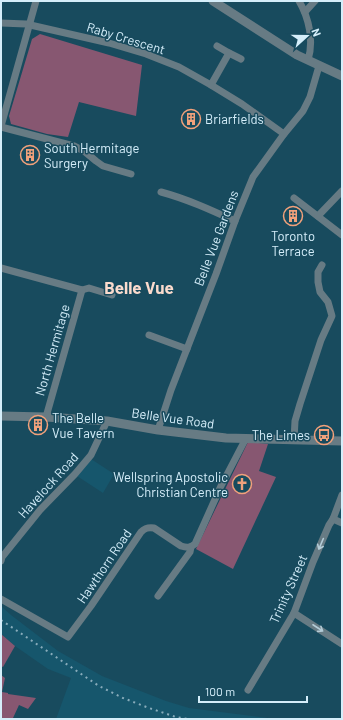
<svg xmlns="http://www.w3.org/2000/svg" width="343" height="720" viewBox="0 0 343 720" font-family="Barlow,sans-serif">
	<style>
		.built { fill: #16566c }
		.green { fill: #875771 }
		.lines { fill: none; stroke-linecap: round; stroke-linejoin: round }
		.minor { stroke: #677b84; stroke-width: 7 }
		.tertiary { stroke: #677b84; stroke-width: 9 }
		.rail { stroke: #88acbb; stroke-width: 2; stroke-dasharray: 2 4; stroke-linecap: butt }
		.oneway { stroke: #b4ccd7 }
		.labels { text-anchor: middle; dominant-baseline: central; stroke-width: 3; stroke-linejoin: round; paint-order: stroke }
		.street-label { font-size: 13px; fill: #d5eefa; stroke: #184b5e }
		.poi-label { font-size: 13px; fill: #d5eefa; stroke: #184b5e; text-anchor: start }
		.district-label { font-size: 17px; font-weight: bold; fill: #fbdbcd; stroke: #184b5e }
	</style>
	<rect width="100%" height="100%" fill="#184b5e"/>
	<!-- built -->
	<g class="built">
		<polygon points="91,459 114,474 103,493 77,476"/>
		<polygon points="1,606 11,615 58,651 102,676 166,701 189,708 275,719 56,719 71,678 48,669 15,646 1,634"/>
	</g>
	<!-- green -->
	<g class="green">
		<polygon points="40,34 142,65 136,116 79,102 68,137 47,134 11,124 9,116 32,39"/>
		<polygon points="248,442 268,444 259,471 276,477 233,569 196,549"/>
		<polygon points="1,634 15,646 3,667 1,666"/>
		<polygon points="1,675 5,678 2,692 8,693 8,694 36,698 28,709 19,705 13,718 15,719 1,719"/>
	</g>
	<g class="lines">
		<!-- minor -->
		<g class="minor">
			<path d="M299 1C309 18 314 41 308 60"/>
			<polyline points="305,12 315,1"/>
			<polyline points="1,23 26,24 109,43 146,54 179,67 211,85 242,104 284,134"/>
			<polyline points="217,46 229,53"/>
			<polyline points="211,85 229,53 241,59"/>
			<polyline points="1,126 36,1"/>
			<polyline points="1,127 74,146 84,151 96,161 103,166 131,174"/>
			<path d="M161 192C187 199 211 210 235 221"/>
			<polyline points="294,198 342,235"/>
			<polyline points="318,216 342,191"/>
			<polyline points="1,268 82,290 89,288 112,295"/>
			<polyline points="149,335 187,349"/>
			<polyline points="46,417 82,290"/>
			<polyline points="158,430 171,390 216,274 235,221 253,177 284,134 303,111 310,97 319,66"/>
			<polyline points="294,440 295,421 300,404 321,340 332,316 328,302 320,292 318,282 318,272 322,265"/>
			<polyline points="333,519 342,523"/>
			<polyline points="1,561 2,557 40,510 75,474 91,455 107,421"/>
			<polyline points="158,596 190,552 191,547"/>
			<path d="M1 599 68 637 91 606 141 532C145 528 148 527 154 528L181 546C187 548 190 548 195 544L221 486 244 442V438"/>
			<polyline points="294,613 342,644"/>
			<polyline points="248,690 294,613 313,562 329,525 333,519 342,495"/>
		</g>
		<!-- tertiary -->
		<g class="tertiary">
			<polyline points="213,1 297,55 342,76"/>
			<polyline points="1,416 46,417 107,421 158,430 226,438 342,441"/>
		</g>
		<!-- rail -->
		<polyline class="rail" points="1,620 99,686 123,698 149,708 176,717 188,719"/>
	</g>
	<!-- one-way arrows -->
	<defs><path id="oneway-shaft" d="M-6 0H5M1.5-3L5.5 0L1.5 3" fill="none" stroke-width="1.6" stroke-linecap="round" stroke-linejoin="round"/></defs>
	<g class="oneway">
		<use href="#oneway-shaft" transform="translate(321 544) rotate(113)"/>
		<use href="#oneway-shaft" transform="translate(318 628) rotate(33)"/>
	</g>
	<!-- icons -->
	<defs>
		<symbol id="building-ring" viewBox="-11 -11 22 22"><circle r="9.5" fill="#184b5e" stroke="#f1a17b" stroke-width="1.5"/><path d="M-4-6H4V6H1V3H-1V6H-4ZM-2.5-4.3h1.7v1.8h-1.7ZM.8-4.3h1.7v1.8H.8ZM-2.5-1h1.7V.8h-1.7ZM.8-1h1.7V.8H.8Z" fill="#f1a17b"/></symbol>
		<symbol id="bus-ring" viewBox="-11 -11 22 22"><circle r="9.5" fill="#184b5e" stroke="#f1a17b" stroke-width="1.5"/><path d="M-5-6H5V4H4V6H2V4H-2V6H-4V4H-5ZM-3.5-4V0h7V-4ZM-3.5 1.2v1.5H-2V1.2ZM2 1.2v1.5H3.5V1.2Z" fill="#f1a17b"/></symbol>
		<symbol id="church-ring" viewBox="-11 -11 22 22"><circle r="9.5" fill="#184b5e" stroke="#f1a17b" stroke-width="1.5"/><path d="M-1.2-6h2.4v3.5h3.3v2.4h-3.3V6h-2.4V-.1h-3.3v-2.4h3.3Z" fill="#f1a17b"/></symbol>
	</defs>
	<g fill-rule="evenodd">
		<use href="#building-ring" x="180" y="108" width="22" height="22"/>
		<use href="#building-ring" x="19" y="144" width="22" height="22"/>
		<use href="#building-ring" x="282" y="205" width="22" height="22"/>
		<use href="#building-ring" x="27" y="414" width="22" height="22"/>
		<use href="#bus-ring" x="313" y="424" width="22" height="22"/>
		<use href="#church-ring" x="231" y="473" width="22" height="22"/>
	</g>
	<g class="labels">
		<!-- street labels -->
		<g class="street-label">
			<text transform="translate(126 38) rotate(17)">Raby Crescent</text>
			<text transform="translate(216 238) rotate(-69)">Belle Vue Gardens</text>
			<text transform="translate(52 350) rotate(-74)">North Hermitage</text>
			<text transform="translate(173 418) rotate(8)">Belle Vue Road</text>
			<text transform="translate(48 485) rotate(-48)">Havelock Road</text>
			<text transform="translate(104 566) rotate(-56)">Hawthorn Road</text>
			<text transform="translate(288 589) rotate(-66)">Trinity Street</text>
		</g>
		<!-- poi labels -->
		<g class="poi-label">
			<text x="205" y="119">Briarfields</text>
			<text x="44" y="148">South Hermitage<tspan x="44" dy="15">Surgery</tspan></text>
			<text x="293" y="236" text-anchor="middle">Toronto<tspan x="293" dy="15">Terrace</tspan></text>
			<text x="52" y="418">The Belle<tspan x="52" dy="15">Vue Tavern</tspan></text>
			<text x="310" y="435" text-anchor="end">The Limes</text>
			<text x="228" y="477" text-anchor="end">Wellspring Apostolic<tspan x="228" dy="15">Christian Centre</tspan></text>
		</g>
		<!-- district labels -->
		<g class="district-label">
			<text x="139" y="287">Belle Vue</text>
		</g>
	</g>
	<!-- border -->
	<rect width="343" height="720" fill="none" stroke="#d5eefa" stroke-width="4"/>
	<!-- north arrow -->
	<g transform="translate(307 36) rotate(69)" stroke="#184b5e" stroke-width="3" paint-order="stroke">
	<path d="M0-3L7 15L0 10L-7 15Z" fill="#d5eefa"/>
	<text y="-6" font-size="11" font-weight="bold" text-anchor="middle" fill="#d5eefa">N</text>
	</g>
	<!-- scale -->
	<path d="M199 696v6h108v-6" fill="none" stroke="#d5eefa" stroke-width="2"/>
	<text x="205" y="696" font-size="12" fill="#d5eefa" stroke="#184b5e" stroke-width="3" paint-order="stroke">100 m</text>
</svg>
